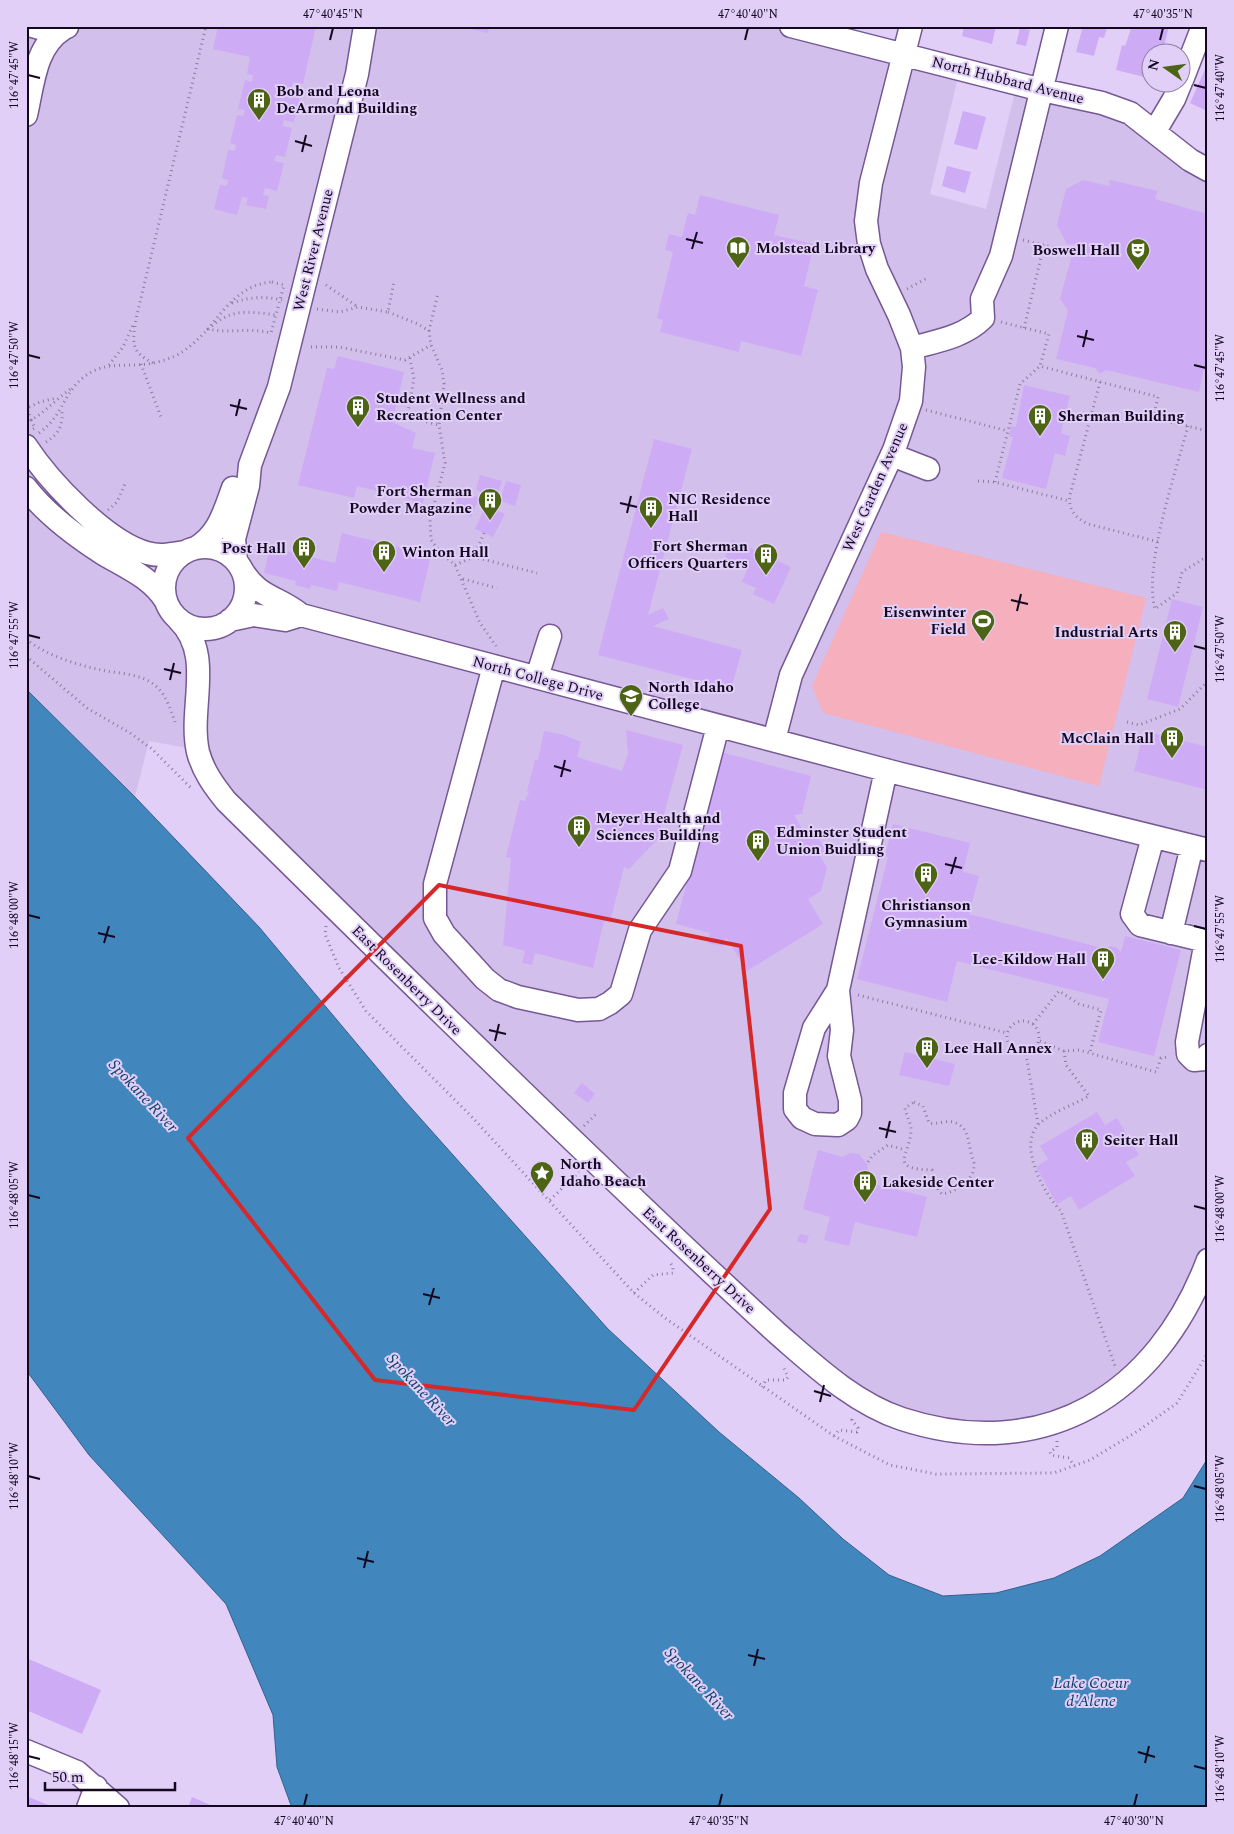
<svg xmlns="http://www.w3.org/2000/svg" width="1234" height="1834" viewBox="0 0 1234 1834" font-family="Spectral,serif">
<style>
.built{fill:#d3bfec}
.green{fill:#f5afbd}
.water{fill:#4186bd;stroke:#34608e}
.building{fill:#ceabf5}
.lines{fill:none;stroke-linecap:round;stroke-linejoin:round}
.minor-casing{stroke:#755894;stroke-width:25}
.path{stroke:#8c7d9f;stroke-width:3;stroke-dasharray:1 4;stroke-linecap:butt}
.minor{stroke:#fff;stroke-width:22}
.marked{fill:none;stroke:#d62828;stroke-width:4;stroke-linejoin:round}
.ticks{fill:none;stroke:#140820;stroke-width:2}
.labels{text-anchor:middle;stroke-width:4;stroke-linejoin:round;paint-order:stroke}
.street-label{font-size:15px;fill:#140820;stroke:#e1cff8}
.poi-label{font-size:15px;font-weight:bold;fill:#140820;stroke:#e1cff8;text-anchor:start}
.water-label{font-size:16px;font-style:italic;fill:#0c4167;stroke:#e1cff8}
.neatline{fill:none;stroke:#140820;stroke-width:2}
.ticks-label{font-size:12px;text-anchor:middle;fill:#140820}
</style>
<rect width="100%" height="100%" fill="#e1cff8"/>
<path class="built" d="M26,26H791L960,69L930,194L986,209L1017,84L1102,103L1208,170V1260L1179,1319L1074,1415L964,1431L846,1390L226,801L198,750L149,741L135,797L26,689Z"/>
<path class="green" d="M881,532L1146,598L1099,786L823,713L812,686Z"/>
<path class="water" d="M26,689L135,797L259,927L404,1100L608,1329L719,1432L799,1498L843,1539L889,1575L943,1596L996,1593L1054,1578L1100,1556L1183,1498L1208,1458V1808H292L277,1767L273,1715L226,1604L89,1455L26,1370Z"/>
<path class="building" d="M218,26H316L303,84L293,82L291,91L301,93L294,122L284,120L283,126L292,128L285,157L276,155L274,161L284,163L277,191L265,188L263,195L269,196L266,209L246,205L248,198L242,197L237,215L214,209L220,185L227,186L228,180L222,178L228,150L235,151L236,145L230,143L237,115L243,116L245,110L238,109L245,80L252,82L253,75L247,74L250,57L213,49Z
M467,26H489L488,33L467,28Z
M964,26H996L992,44L962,36Z
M1083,26L1107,28L1104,38L1099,37L1094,56L1076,52Z
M1132,26H1169L1164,46L1168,52H1152V67H1147L1144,77L1116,70L1122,45L1125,46Z
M1020,28L1030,30L1026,46L1016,44Z
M1206,67L1208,68L1207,111L1190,103Z
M963,111L986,117L977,150L954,144Z
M947,166L971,172L965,193L942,186Z
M1083,180L1109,186L1110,180L1158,191L1155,199L1208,214V366L1204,369L1199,392L1106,370L1100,374L1095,368L1056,359L1068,310L1060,299L1075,244H1067L1057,225L1066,189Z
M700,195L779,215L774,235L814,244L804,286L818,290L801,356L741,341L739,352L660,332L663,320L657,318L673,252L665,250L669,234L682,237L688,213L695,215Z
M338,356L404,372L392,422L416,433L412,448L435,453L423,503L357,486L354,498L298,485L327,368L334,369Z
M1024,385L1070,396L1061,433L1070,436L1065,456L1055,453L1046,489L1002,478L1013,437L1009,436L1011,426L1016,427Z
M654,439L692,449L648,615L663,608L669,619L653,626L742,650L731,689L598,655Z
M480,475L502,481L497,496L476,490Z
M506,481L521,485L515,506L500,501Z
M461,490L479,498L471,517L453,509Z
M486,505L505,514L493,537L475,529Z
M342,533L431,555L420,602L339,582L337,591L311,585L310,589L295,585L296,581L264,573L270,547L335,563Z
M733,540L791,567L774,604L753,594L756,588L742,582L747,570L724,559Z
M1172,599L1203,607L1178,707L1147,699Z
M626,730L683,745L657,840L629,869L624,867L610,922L604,921L593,968L535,953L532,965L522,963L525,951L503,945L511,858L506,857L520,800L525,801L529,792L527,791L535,760H538L544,731L564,735L581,742L577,757L622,771L628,753Z
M1144,731L1208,747V790L1134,771Z
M721,752L811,776L802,814L794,815L807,837L816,835L826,850L820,856L827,868L821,891L808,899L823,924L747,971L726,937L723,946L708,943L710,933L676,924Z
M893,824L970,843L963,872L979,876L969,914L1106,949L1110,946L1116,947L1121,952L1125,936L1181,950L1154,1056L1098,1042L1109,999L957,961L947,1002L857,979L888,857L885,856Z
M905,1052L955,1064L949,1086L899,1075Z
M582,1083L595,1094L588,1103L574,1093Z
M1097,1112L1105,1125L1117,1118L1139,1155L1126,1162L1135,1176L1079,1210L1071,1196L1057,1204L1036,1167L1048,1159L1040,1146Z
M818,1150L842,1157L850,1153L859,1154L867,1164L868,1170L862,1181L927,1197L917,1237L855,1222L849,1246L824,1240L830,1217L803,1209Z
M800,1234L809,1236L806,1244L797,1241Z
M26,1658L101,1690L82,1734L26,1710Z
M26,1796L51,1806L50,1808H26Z
M192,1797L217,1808H188Z"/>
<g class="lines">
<g class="minor-casing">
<path id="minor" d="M32,26L50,31L67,27
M791,26L1042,90L1102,103L1130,113L1190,160L1208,170
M1182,80L1203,26
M26,115C33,85 35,46 63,29
M1155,131L1174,99L1181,82
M912,348C937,341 964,337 983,318L982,299L1001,256L1057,26
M26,446C49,481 106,542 147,553C160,557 172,554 185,552
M892,455L928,469
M26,488C47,515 74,535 102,553C125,567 151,577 166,601
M164 588a41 41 0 1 1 82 0a41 41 0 1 1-82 0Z
M196,548C219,534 224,512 233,488
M236,561L234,539L248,486L250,465L279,387L357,74L365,26
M242,570C258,598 280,597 301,615L893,772L1208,850
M178,619C215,655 188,707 198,752C203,771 214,786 226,801C374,947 522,1093 673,1236C708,1269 743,1302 778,1334C815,1366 854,1403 902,1419C1044,1465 1157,1395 1208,1260
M230,620L254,615L285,620L301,615
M494,666L435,884V918L444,934L485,979L499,990L518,997L578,1010L599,1009L610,1003L621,994L640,930L680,871L718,726
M537,677L550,636
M774,740L791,675L894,450L911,401L914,367L912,348L899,315L877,269L869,244L866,221L871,183L911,26
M1153,837L1132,914L1140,925L1206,941L1187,1042L1188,1054L1194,1060L1205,1059L1208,1055
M1171,933L1192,846
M838,990L814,1028L795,1093V1109L802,1118L815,1124L838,1125L847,1119L850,1113V1100L839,1056L842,1030L838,990L886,770
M26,1751L77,1772L118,1808
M88,1808L96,1787"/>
</g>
<path class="path" d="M1023,240L1068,251
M272,282L284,285L271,333C248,327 229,334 208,329C225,308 242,284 272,282Z
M326,285L358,307
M907,289L929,277
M232,303C249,297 264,296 282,300
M317,309L340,312L358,307L388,312L394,282
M388,312L418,324L429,331L431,345L442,370L444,384L439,425L445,463L430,520L431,540L440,552L455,565L480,623L496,646
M1001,322L1049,334L1040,366L1158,397L1153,418L1208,431
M1024,328L1044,245
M429,331L438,293
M311,347H339L405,360L431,345
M410,358L414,379L407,417L439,425
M153,363C129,351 133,342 136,319L206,26
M141,364L161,417
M109,365L123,347L134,323
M1100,382L1070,495C1068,509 1075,518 1088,524L1159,542
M926,410L1008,431
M31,420L27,408L40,402L56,398
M1188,426C1176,472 1143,566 1155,609L1177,593L1182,572L1208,556
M33,429L35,428L31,420C47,411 57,398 72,388
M39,433C63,416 63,393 84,377C104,360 130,368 154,363C165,360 176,357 185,350C201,339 211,322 230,315C245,310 261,313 276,315
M46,442C59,434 63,425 62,410
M978,481L995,482L1069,501
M995,482L1020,384L1040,366
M108,510L117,502L125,484
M474,557L484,533
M455,565L474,557L537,573
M463,579L497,588
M26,639C47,656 75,664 101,670C120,674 143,673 158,688C167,697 171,711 175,722
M26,656L87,708L130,733L152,749L191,788
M1127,722L1139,725L1180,709L1208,681
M326,926L325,934L339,968L366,1011L471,1116L634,1293L665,1318L834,1436L890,1465L936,1474L1054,1473L1090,1460L1138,1431L1177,1403L1208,1353
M858,995L1007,1033
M1007 1037a16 16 0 1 1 32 0a16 16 0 1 1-32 0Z
M1033,1024L1059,991L1079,1004L1101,1010L1090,1052
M1040,1041L1064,1051L1079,1050L1156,1072L1161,1058L1169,1057
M1064,1051L1066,1065L1089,1096C1075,1104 1048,1114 1038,1125C1018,1146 1044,1194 1061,1211L1115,1366
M1026,1054L1038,1124
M914,1102L923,1106L929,1123C938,1125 947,1119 956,1123C969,1129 968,1141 971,1153C971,1157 974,1160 974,1164C975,1180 956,1192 942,1194L938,1190L932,1170C886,1169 911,1154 911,1130C911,1122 906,1116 905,1108Z
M584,1126L596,1114
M868,1162L873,1155L888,1145L905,1150
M550,1200L579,1172
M634,1293L653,1275L673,1273V1267L669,1261
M762,1387L766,1380H786L788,1377L783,1366
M834,1436L839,1430L857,1432L858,1428L852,1420L853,1417
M1057,1441V1447L1050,1452L1051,1455L1069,1458L1074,1466"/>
<use href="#minor" class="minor"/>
</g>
<path class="marked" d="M439,885L741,946L770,1209L634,1410L375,1380L188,1138Z"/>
<path class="ticks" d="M330,40L333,28M745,40L748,28M1160,40L1163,28M28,75L40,78M1194,85L1206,88M295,141L312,146M302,152L306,135M686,239L703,243M692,249L697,232M1077,336L1094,340M1083,347L1087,330M28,355L40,358M1194,365L1206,368M230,405L247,409M236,416L240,399M620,503L637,507M627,513L631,496M1011,600L1028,604M1017,611L1021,594M28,635L40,638M1194,646L1206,649M164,669L181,673M170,680L174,663M554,766L571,771M561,777L565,760M945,864L962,868M951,874L956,857M28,915L40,918M1194,926L1206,929M98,933L115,937M104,943L109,926M489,1030L506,1034M495,1041L499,1024M879,1128L896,1132M886,1138L890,1121M28,1195L40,1198M1194,1206L1206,1209M423,1294L440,1298M429,1305L434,1288M814,1391L831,1396M820,1402L824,1385M28,1476L40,1479M1194,1486L1206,1489M357,1558L374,1562M364,1568L368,1551M748,1655L765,1659M754,1666L758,1649M1138,1752L1155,1757M28,1756L40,1759M1145,1763L1149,1746M1194,1766L1206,1769M304,1806L307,1794M719,1806L722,1794M1134,1806L1137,1794"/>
<defs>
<g id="building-pin" transform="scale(1.25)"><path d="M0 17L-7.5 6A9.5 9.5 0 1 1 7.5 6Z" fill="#4c6413" stroke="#e1cff8"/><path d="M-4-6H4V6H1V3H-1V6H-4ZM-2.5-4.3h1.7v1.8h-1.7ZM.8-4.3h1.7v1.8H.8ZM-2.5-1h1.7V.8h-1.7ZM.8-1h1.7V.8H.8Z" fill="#fff"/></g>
<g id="library-pin" transform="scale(1.25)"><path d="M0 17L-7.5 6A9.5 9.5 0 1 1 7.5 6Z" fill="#4c6413" stroke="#e1cff8"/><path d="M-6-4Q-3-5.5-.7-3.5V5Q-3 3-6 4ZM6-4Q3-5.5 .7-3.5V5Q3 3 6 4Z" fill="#fff"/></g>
<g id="theatre-pin" transform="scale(1.25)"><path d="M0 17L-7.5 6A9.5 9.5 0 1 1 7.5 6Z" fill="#4c6413" stroke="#e1cff8"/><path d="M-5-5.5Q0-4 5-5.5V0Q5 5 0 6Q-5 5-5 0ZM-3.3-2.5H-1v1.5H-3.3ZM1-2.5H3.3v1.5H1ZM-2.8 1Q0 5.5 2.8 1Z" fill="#fff"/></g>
<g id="stadium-pin" transform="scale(1.25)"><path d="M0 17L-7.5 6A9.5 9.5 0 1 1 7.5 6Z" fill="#4c6413" stroke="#e1cff8"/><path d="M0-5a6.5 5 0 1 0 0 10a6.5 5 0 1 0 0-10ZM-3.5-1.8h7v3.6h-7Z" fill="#fff"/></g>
<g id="university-pin" transform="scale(1.25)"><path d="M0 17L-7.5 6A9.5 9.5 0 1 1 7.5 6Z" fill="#4c6413" stroke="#e1cff8"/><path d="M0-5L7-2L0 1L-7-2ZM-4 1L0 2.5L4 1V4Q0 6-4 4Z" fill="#fff"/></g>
<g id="sight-pin" transform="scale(1.25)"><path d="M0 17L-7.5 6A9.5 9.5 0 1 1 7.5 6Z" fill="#4c6413" stroke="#e1cff8"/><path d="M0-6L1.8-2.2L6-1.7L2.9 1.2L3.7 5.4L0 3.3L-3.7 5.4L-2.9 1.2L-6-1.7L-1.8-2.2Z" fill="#fff"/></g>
</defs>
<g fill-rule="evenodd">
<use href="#building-pin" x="259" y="100"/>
<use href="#library-pin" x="738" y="248"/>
<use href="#theatre-pin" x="1138" y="250"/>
<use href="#building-pin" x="358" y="407"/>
<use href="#building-pin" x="1040" y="416"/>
<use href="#building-pin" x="490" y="500"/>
<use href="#building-pin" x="651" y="508"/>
<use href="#building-pin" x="304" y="548"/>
<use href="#building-pin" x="384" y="552"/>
<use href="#building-pin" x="766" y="555"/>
<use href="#stadium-pin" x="983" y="621"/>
<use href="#building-pin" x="1175" y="632"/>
<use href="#university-pin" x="631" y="696"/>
<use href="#building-pin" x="1172" y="738"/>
<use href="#building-pin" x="579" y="827"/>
<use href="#building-pin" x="758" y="841"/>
<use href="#building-pin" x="926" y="874"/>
<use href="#building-pin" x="1103" y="959"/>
<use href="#building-pin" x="927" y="1048"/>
<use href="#building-pin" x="1087" y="1140"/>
<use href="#sight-pin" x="542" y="1173"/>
<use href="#building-pin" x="865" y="1182"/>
</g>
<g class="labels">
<g class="street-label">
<text transform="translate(1008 80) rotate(14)" y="5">North Hubbard Avenue</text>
<text transform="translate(313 250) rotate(-76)" y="5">West River Avenue</text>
<text transform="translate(875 487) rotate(-66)" y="5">West Garden Avenue</text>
<text transform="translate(538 678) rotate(15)" y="5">North College Drive</text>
<text transform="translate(407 980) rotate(45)" y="5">East Rosenberry Drive</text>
<text transform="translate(699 1260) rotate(43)" y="5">East Rosenberry Drive</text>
</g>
<g class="poi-label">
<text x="276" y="96">Bob and Leona<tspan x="276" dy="17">DeArmond Building</tspan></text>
<text x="756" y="253">Molstead Library</text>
<text x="1120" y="255" text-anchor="end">Boswell Hall</text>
<text x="376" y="403">Student Wellness and<tspan x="376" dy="17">Recreation Center</tspan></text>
<text x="1058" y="421">Sherman Building</text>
<text x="472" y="496" text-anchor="end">Fort Sherman<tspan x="472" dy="17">Powder Magazine</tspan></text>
<text x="668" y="504">NIC Residence<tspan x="668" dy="17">Hall</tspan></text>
<text x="748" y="551" text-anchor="end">Fort Sherman<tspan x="748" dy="17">Officers Quarters</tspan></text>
<text x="286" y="553" text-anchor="end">Post Hall</text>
<text x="402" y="557">Winton Hall</text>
<text x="966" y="617" text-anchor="end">Eisenwinter<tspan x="966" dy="17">Field</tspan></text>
<text x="1158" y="637" text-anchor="end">Industrial Arts</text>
<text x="648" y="692">North Idaho<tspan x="648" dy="17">College</tspan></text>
<text x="1154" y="743" text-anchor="end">McClain Hall</text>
<text x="596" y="823">Meyer Health and<tspan x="596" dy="17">Sciences Building</tspan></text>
<text x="776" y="837">Edminster Student<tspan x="776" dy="17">Union Buidling</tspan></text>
<text x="926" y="910" text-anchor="middle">Christianson<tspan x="926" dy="17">Gymnasium</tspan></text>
<text x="1086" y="964" text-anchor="end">Lee-Kildow Hall</text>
<text x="944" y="1053">Lee Hall Annex</text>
<text x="1104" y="1145">Seiter Hall</text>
<text x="560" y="1169">North<tspan x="560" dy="17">Idaho Beach</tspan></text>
<text x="882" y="1187">Lakeside Center</text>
</g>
<g class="water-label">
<text transform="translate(144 1095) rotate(47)" y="6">Spokane River</text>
<text transform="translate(422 1389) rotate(47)" y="6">Spokane River</text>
<text x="1091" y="1688">Lake Coeur<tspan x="1091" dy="18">d'Alene</tspan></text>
<text transform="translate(700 1683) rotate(47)" y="6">Spokane River</text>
</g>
</g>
<rect width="1234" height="1834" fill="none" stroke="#e1cff8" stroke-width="55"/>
<g transform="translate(1166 68) rotate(284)"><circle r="24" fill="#e1cff8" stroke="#8f7fa2"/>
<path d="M0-4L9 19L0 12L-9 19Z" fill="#4c6413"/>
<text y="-8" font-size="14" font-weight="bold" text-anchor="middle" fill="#140820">N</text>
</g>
<path d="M45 1782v8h130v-8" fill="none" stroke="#140820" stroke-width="2.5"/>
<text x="52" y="1782" font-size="15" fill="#140820" stroke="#e1cff8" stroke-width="4" paint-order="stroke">50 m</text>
<rect x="28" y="28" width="1178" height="1778" class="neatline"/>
<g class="ticks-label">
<text x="333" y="18">47°40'45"N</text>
<text x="748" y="18">47°40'40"N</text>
<text x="1163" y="18">47°40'35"N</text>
<text transform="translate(14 75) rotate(-90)" y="4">116°47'45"W</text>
<text transform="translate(1220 88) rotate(-90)" y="4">116°47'40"W</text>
<text transform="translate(14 355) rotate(-90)" y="4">116°47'50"W</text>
<text transform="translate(1220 368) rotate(-90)" y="4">116°47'45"W</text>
<text transform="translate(14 635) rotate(-90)" y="4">116°47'55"W</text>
<text transform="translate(1220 649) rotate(-90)" y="4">116°47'50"W</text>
<text transform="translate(14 915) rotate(-90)" y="4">116°48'00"W</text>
<text transform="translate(1220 929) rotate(-90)" y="4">116°47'55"W</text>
<text transform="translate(14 1195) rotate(-90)" y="4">116°48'05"W</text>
<text transform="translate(1220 1209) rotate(-90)" y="4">116°48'00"W</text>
<text transform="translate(14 1476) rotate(-90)" y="4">116°48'10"W</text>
<text transform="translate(1220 1489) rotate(-90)" y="4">116°48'05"W</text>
<text transform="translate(14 1756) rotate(-90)" y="4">116°48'15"W</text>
<text transform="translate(1220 1769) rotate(-90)" y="4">116°48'10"W</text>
<text x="304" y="1825">47°40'40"N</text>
<text x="719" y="1825">47°40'35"N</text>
<text x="1134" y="1825">47°40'30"N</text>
</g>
</svg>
